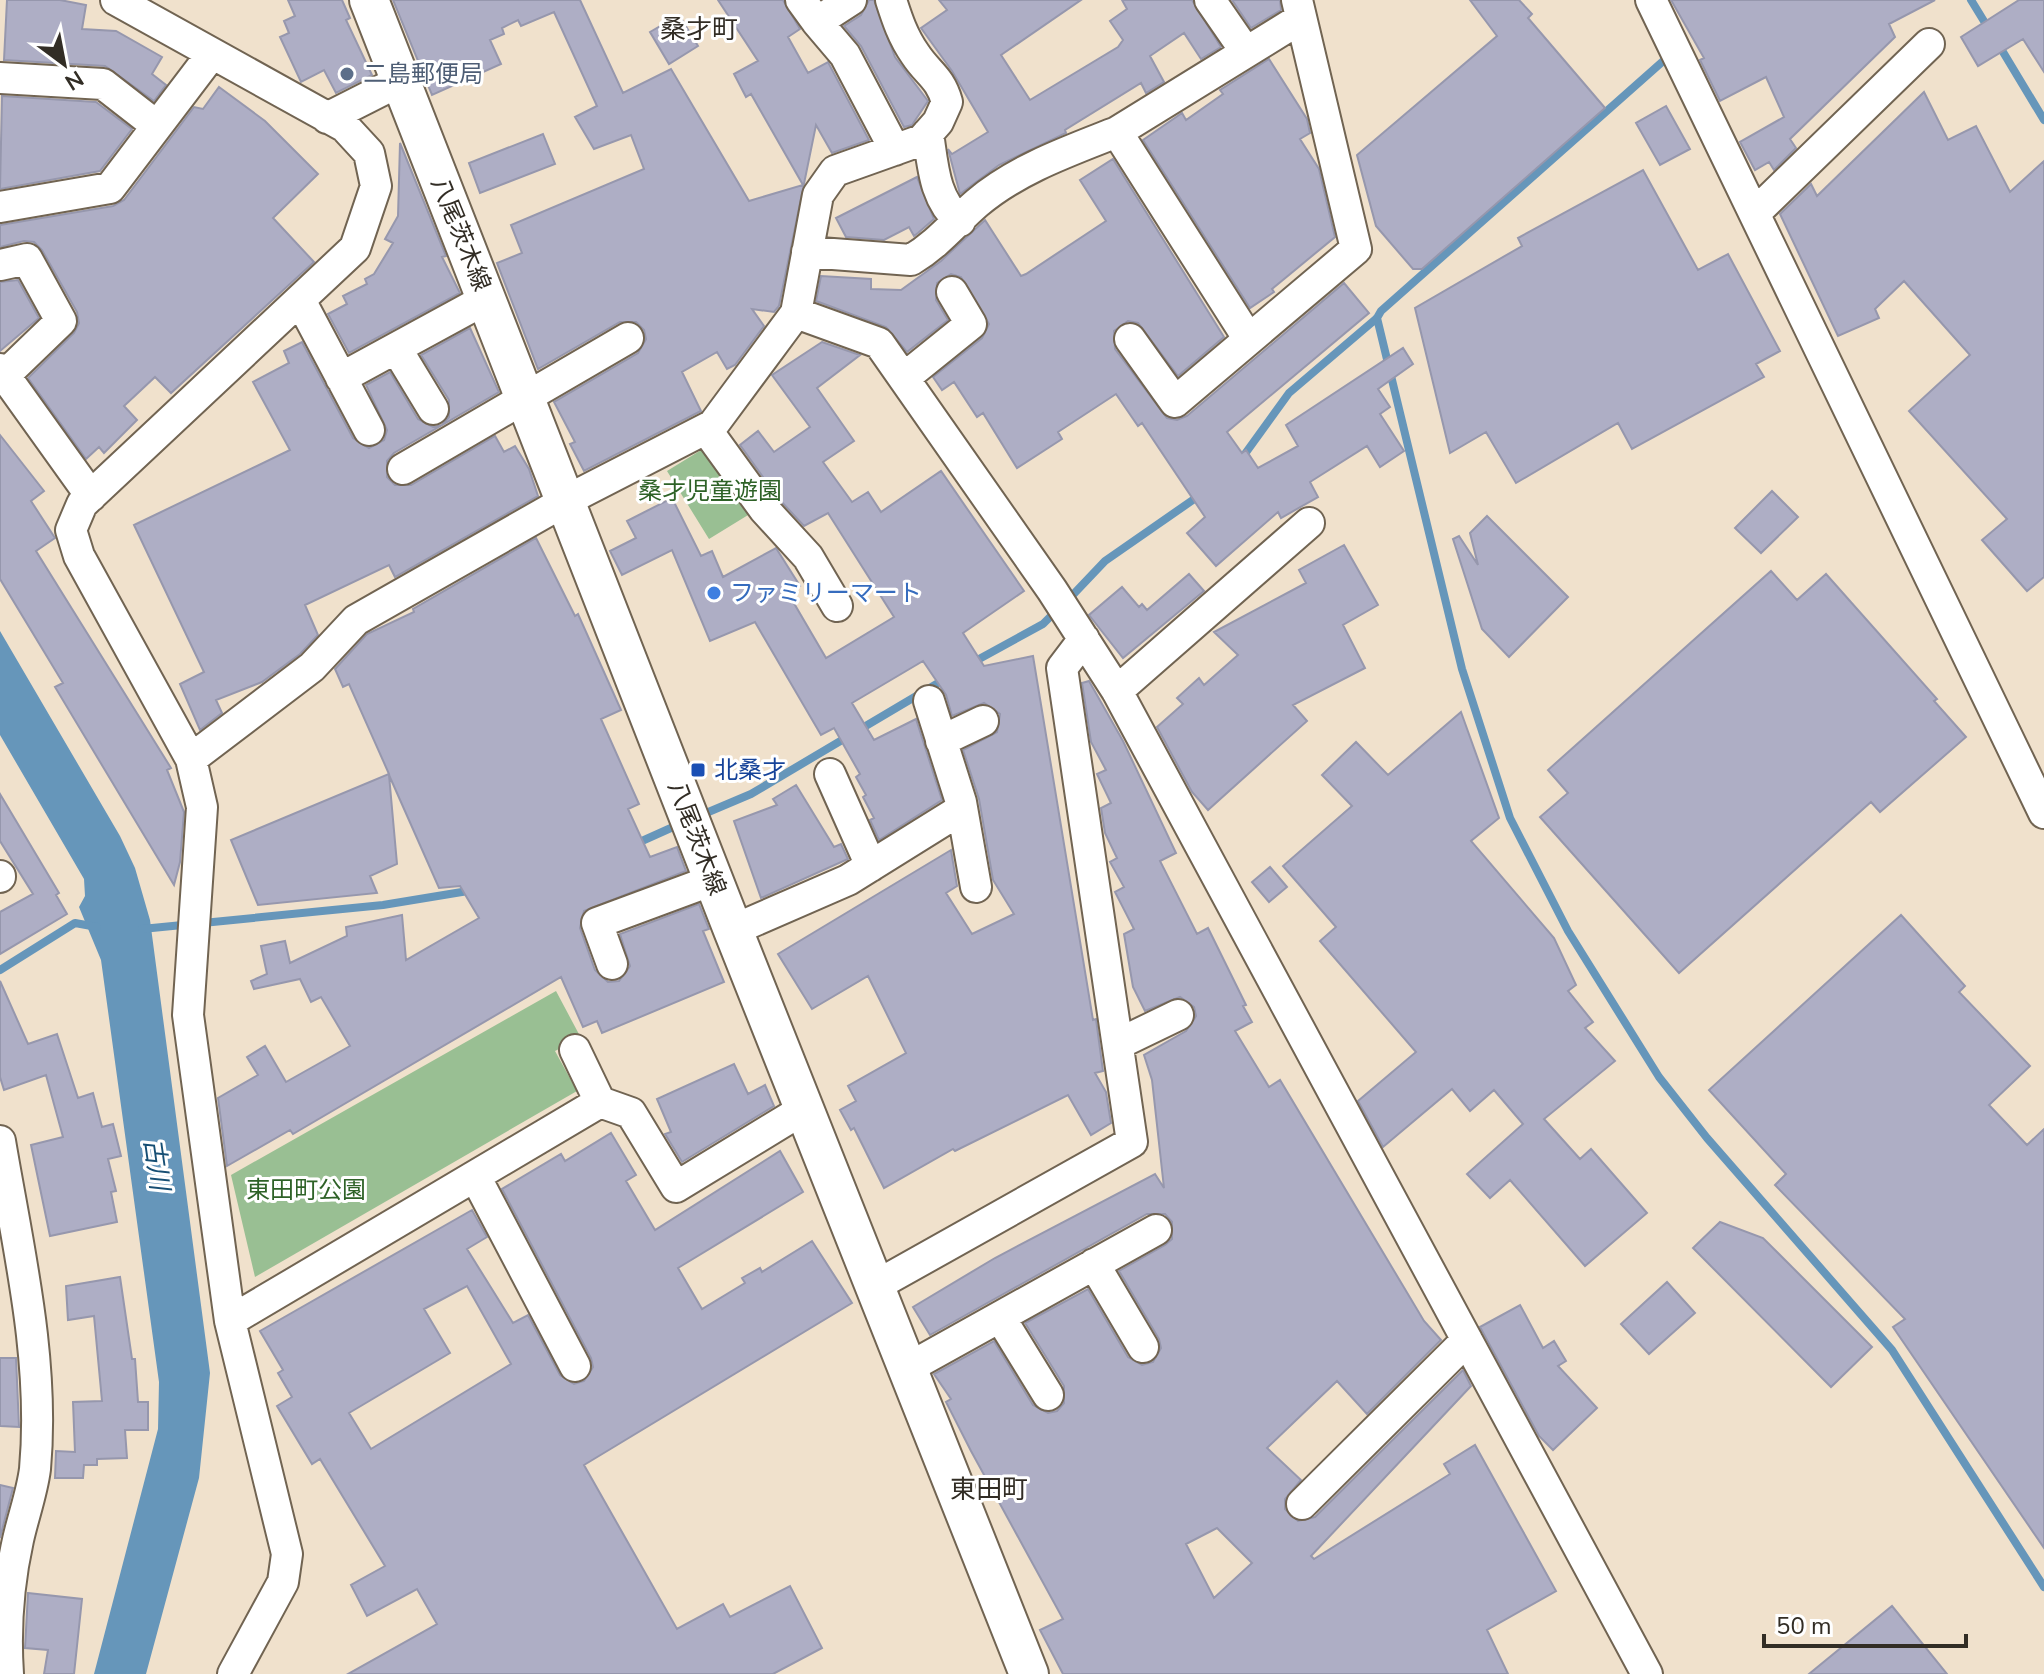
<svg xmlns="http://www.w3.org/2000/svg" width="2044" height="1674" viewBox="0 0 2044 1674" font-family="'Nunito Sans','Noto Sans JP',sans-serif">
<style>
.green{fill:#99bf93}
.water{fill:#6696ba}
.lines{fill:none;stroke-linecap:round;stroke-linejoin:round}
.stream{stroke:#6696ba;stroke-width:8}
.building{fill:#aeaec5;stroke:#9697ad;stroke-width:2;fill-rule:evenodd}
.minor-casing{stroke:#716452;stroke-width:34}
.major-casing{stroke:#716452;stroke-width:42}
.minor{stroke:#fff;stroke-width:30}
.major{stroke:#fff;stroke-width:38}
.service-dot{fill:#5c6f8a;stroke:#fff;stroke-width:3}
.shop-dot{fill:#3f7fe0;stroke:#fff;stroke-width:3}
.transit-dot{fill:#1a4fb4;stroke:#fff;stroke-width:3}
.labels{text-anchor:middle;stroke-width:6;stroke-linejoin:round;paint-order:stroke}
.service-label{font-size:24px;fill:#4e5e75;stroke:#fff;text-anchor:start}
.street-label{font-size:24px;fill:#322d25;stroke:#fff}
.park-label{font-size:24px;fill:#2e6227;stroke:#fff}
.shop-label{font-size:24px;fill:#366cbe;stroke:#fff;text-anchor:start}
.transit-label{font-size:24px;fill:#164399;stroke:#fff;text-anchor:start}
.neighbourhood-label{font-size:26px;fill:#322d25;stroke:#fff}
.water-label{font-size:26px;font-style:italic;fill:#164e73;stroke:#fff}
</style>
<rect width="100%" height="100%" fill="#f0e1cc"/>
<path class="green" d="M711,444L753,512L709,539L667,471Z
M556,991L581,1038L555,1051L577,1091L255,1277L231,1175Z"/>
<path class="water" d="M0,631L120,836L135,868L150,920L210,1373L199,1478L146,1674H94L158,1429L159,1382L101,960L79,907L85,896L84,879L0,735Z"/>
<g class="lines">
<path class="stream" d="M1971,0L1990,31
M1997,42L2044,120
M1377,318L1462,669L1510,818L1568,931L1659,1077L1707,1138L1892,1350L2044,1587
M1242,458L1289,393L1377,318L1381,311L1670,55
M1067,601L1105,561L1200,495
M970,664L1043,624L1057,610
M699,816L751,794L945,679
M633,845L682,823
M142,929L383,905L474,890
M0,970L75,923L97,927"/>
</g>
<path class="building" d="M7,0H60L86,5L82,29L116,31L162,57L152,74L166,85L154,101L105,66L4,60Z
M288,0H342L350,18L346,20L372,75L336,93L324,70L301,82L280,37L289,33L284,21L295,16Z
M393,0H580L623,93L671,69L749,201L803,185L751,94L746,97L734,74L758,61L718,0H783L800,29L788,37L808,73L828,62L869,140L832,153L816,125L779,306L774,312L752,309L764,326L735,365L727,369L717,352L682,372L701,411L584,471L570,444L575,442L554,402L638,353L646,339L644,330L636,322H620L538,369L497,263L522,253L511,225L644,169L631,135L594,149L575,117L597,106L554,12L521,26L518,20L502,28L504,34L490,40L501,64L432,95Z
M869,0H874L895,57L928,101L912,125L904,127L861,46L844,26L861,15Z
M939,0H1081L1001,55L1030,100L1118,47L1123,40L1110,21L1127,9L1122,0H1192L1221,47L1201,59L1184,33L1150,56L1164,82L1146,93L1141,83L1065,130L1066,133L999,165L960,194L948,149L952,154L988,132L952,71L921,28L947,10Z
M1232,0H1280L1281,10L1251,28Z
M1470,0H1519L1532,14L1528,18L1605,108L1422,269H1413L1376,226L1357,155L1497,36Z
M1671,0H1935L1889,24L1895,37L1790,139L1796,148L1774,170L1769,162L1755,170L1740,142L1784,117L1766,77L1720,101L1700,60L1704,58Z
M2019,0H2044V72L2023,39L1978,66L1961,37Z
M679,15L698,46L669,64L650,32Z
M1269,59L1307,119L1310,133L1300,139L1319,169L1335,237L1272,289L1274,292L1250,308L1143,140L1182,113L1186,120L1223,94L1220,90Z
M219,87L265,121L318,174L273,218L314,262L171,393L155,377L124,406L137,420L104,453L99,447L86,459L28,378L74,333L79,323L77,312L42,250L34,242L24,241L0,247V225L113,206L124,200L194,107L203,109Z
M1924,92L1948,140L1976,126L2010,192L2044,161V577L2027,591L1982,540L2007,519L1909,411L1970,355L1904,281L1875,309L1879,318L1838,336L1780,214L1811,184L1817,196Z
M2,96L96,102L132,129L100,171L0,189Z
M1666,106L1690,149L1660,165L1636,123Z
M543,134L555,164L480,193L469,163Z
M400,143L446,256L442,257L460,293L349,353L328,314L347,304L343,296L367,284L365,279L374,274L393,243L385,239L398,216Z
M1113,159L1224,337L1178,376L1138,323L1128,321L1114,331L1115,349L1167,418L1177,420L1187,416L1344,283L1369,313L1227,432L1242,453L1246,450L1258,468L1298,446L1286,425L1403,348L1413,364L1378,389L1390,407L1380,414L1404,451L1380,467L1367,446L1310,482L1318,497L1281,518L1278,512L1216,566L1187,533L1205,517L1142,423L1138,426L1116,394L1058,432L1062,439L1017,468L983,413L977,417L954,382L942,390L933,377L982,338L989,324L961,277L951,274L937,283L936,300L948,320L907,352L886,327L816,301L821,276L871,279V289L901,290L941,261L985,220L1021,276L1026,274L1106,221L1080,180Z
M1643,170L1698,270L1728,254L1780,351L1756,364L1764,377L1632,449L1618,423L1516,483L1486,432L1450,453L1415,308L1522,246L1518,238Z
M917,177L934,219L918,233L914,236L909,227L884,240L846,237L836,218Z
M18,280L39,318L0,351V282Z
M470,328L499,392L394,453L387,461V477L395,485H411L495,436L504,452L515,446L529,469L538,496L395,577L389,565L305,605L318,635L300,654L262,682L216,700L222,713L200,730L180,684L204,672L134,525L290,450L253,382L289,363L284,351L302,342L353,438L369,448L384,440L387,430L366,385L390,372L418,419L433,427L442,425L449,417V400L421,355Z
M822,342L860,355L817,388L854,441L823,462L852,502L868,492L881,512L941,471L1024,591L963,633L984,666L1033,656L1093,1020L1096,1019L1103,1071L1095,1073L1106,1092L1111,1123L1091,1135L1068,1095L955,1151L953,1149L884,1188L854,1128L851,1130L840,1110L856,1101L848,1086L906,1053L868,976L812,1009L778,954L951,850L957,886L946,893L972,934L1014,914L993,880L979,799L963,750L997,732L1000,714L984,703L952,716L946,695L923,661L852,703L874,740L916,719L942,800L879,840L870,820L874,818L863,797L866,795L856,777L860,774L834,728L821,735L755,622L710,641L672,550L622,575L610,551L636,538L627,521L672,498L701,556L712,551L723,577L776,548L800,586L788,593L826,658L894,617L828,513L804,526L778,498L740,445L758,431L774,452L810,427L772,375Z
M0,435L44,491L31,501L55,538L36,551L171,768L167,770L184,812L180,862L174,885L55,687L63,683L0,579Z
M1772,491L1798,517L1761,553L1735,528Z
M1487,516L1568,597L1509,657L1482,629L1453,539L1459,536L1478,565L1470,533Z
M536,538L575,616L578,614L621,710L601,719L639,804L628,809L650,857L677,847L686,871L584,911L580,928L595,970L608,982L619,981L630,966L620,934L699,904L709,929L703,931L724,982L602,1033L597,1021L583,1027L561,977L293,1134L290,1130L227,1166L218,1098L258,1075L247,1057L265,1046L286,1082L350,1046L321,997L311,1002L300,979L254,989L251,981L267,974L261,946L285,941L290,963L347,936L346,927L402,915L406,960L479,918L460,886L439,888L389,775L397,864L370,876L377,893L258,905L231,840L389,774L349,684L343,687L335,669L367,634L414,612L413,609Z
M1344,545L1378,605L1343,625L1365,668L1293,705L1307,721L1208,810L1192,792L1157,727L1183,704L1177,698L1199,678L1204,685L1238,655L1214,632L1306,583L1299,570Z
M1771,571L1797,600L1826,574L1937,699L1934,701L1966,737L1880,812L1871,802L1679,973L1540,817L1568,793L1548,770Z
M1189,574L1204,591L1123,658L1089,615L1122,587L1139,607L1142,604L1147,610Z
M1089,681L1123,741L1176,853L1160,861L1197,934L1208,928L1246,1005L1243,1006L1252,1022L1235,1031L1269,1087L1280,1080L1424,1321L1441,1340L1367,1414L1337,1381L1267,1448L1301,1480L1285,1499V1509L1298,1521L1315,1517L1463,1370L1471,1386L1311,1556L1314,1559L1450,1474L1444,1464L1475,1445L1556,1591L1487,1630L1508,1674H1063L1040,1630L1063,1619L971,1451L946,1402L951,1399L934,1374L994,1341L1033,1405L1048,1413L1057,1411L1064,1403V1386L1025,1323L1088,1289L1128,1357L1142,1365L1153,1362L1161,1348L1159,1339L1119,1271L1165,1245L1172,1239V1222L1165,1214H1147L930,1335L913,1307L995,1258L1155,1174L1164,1188L1152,1080L1144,1055L1186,1031L1196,1016L1194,1007L1180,997L1145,1011L1133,987L1124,934L1134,929L1115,892L1124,887L1110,862L1117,858L1105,833L1101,808L1111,803L1097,774L1106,770L1091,742L1082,683ZM1217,1528L1252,1563L1214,1598L1186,1544Z
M1461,712L1499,818L1471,841L1554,938L1576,985L1568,991L1593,1022L1585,1028L1615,1061L1544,1119L1580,1159L1591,1149L1647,1213L1585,1266L1510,1180L1490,1198L1467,1174L1523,1124L1494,1090L1470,1111L1452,1089L1383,1147L1358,1101L1416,1052L1320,941L1336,927L1283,866L1352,806L1322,775L1356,742L1388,775Z
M796,785L834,847L841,844L848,859L761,898L734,821L777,805L773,799Z
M0,794L59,893L56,895L67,914L0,954V912L33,894L0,841Z
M1270,867L1287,887L1269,902L1252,882Z
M1901,915L1965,986L1959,992L2030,1066L1989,1105L2027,1145L2044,1129V1548L1893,1327L1905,1319L1775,1185L1786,1174L1709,1090Z
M0,981L28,1044L57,1034L78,1098L93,1093L102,1127L113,1124L121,1156L108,1159L116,1191L111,1192L117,1222L50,1236L31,1145L63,1137L46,1075L4,1090L0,1077Z
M734,1064L748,1094L765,1085L774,1106L682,1162L665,1134L671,1132L657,1099Z
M611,1133L636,1175L626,1181L655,1230L780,1151L803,1192L678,1268L702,1309L745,1283L742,1278L760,1268L762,1272L812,1241L852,1303L584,1465L677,1629L723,1604L730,1617L790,1586L822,1648L773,1674H348L437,1624L417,1589L367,1616L351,1585L385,1566L320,1459L312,1464L277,1406L292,1397L278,1373L283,1370L260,1331L472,1210L487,1237L467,1249L513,1323L528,1315L560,1375L574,1384L584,1381L593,1367L591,1358L502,1189L561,1154L565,1161ZM467,1286L511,1364L371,1449L349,1413L450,1353L424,1309Z
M1720,1222L1763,1238L1872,1347L1831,1387L1693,1248Z
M120,1277L132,1359H135L138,1402H148V1430H125L127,1458L97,1459V1465H84L83,1478H55L56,1451L75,1452L73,1402L102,1401L94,1316L68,1320L66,1286Z
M1667,1282L1695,1313L1649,1354L1621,1324Z
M1520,1305L1543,1348L1554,1341L1566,1361L1558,1366L1597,1408L1553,1450L1539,1436L1480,1327Z
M0,1358H16L19,1427L0,1426Z
M0,1485L13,1488L0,1538Z
M28,1593L82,1599L74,1674H44L48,1650L25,1648Z
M1892,1606L1947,1674H1809Z"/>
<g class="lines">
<g class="minor-casing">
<path id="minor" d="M116,0L345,127L369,153L376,186L355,248L82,504L71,530L79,556L191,759L202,807L188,1015L230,1321L287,1554L283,1582L233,1674
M801,0L817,22L851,0
M1210,0L1246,52
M1651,0L2044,813
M817,22L845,55L895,150
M0,78L103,84L157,126
M327,118L400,81
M928,133C933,166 934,199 960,221
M0,207L110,188L211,55
M1756,212L1929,44
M807,252L911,260C938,244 955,222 977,203C1017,169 1069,151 1117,132
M0,265L27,259L61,321L4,376
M300,300L369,430
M796,313L879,343L1052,590L1117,691L1647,1674
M1248,338L1117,132L1300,19
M1130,339L1175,402L1356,249L1297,0
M396,348L433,409
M0,369L91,496
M341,378L486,299
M904,378L971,324L952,292
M706,429L764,509L808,557L837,606
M403,469L628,338
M1117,691L1309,523
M929,701L961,802L976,887
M941,741L983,721
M191,759L312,667L356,620L567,500L713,425L796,313L818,195L835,171L922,140L938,122L947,102C940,77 928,74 915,54C903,37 897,19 891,0
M830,774L871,866
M0,876V877
M733,930L848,880L962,809
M612,964L597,923L713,880
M1118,1044L1178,1015
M600,1102L631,1113L676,1187L804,1109
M0,1141C18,1248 45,1359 35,1469C32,1493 23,1517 18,1540C8,1585 5,1629 8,1674
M475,1176L575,1366
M1094,1264L1143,1347
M877,1285L1132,1142L1062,668L1084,639
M1000,1317L1048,1395
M230,1321L600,1102L575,1050
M908,1368L1156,1230
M1302,1504L1467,1340"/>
</g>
<g class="major-casing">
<path id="major" d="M369,0L733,930L1029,1674"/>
</g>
<use href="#minor" class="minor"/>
<use href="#major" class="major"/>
</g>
<circle class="service-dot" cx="347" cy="74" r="8"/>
<circle class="shop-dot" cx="714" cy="593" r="8"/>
<rect class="transit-dot" x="690" y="762" width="16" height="16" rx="4"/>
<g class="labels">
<g class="service-label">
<text x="363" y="82">二島郵便局</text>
</g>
<g class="street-label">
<text transform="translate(461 234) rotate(68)" y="8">八尾茨木線</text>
<text transform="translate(697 838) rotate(69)" y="8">八尾茨木線</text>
</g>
<g class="park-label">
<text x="710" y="499">桑才児童遊園</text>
<text x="306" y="1198">東田町公園</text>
</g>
<g class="shop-label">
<text x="730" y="601">ファミリーマート</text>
</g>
<g class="transit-label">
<text x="714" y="778">北桑才</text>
</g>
<g class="neighbourhood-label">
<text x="699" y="38">桑才町</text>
<text x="989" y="1498">東田町</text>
</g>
<g class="water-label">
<text transform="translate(157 1164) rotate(82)" y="9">古川</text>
</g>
</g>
<g transform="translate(64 64) rotate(148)" stroke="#ffffff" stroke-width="6" paint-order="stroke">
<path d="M0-6L14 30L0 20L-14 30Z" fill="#322d25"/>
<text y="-12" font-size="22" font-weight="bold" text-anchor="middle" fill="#322d25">N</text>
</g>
<path d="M1764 1634v12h202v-12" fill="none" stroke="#322d25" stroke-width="4"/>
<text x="1776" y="1634" font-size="24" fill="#322d25" stroke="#ffffff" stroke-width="6" paint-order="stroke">50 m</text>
</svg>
